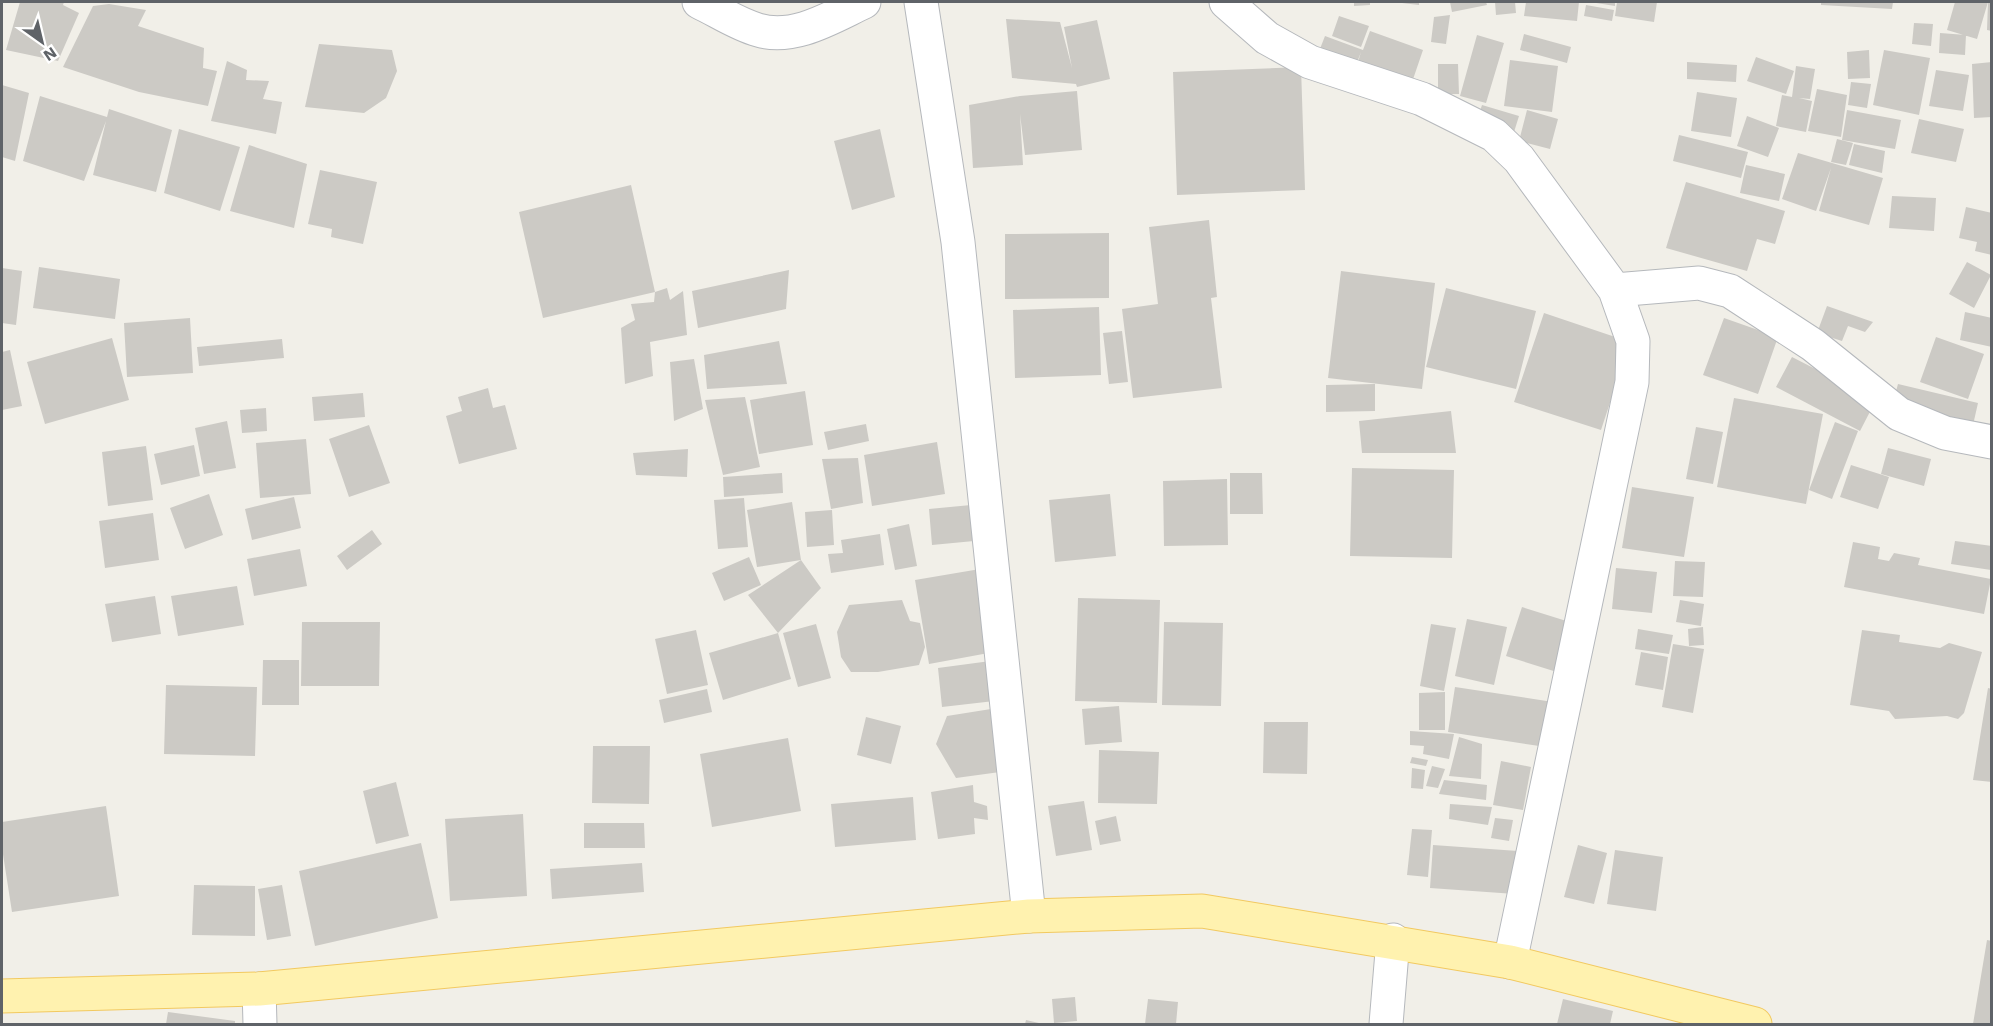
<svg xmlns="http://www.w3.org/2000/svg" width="1993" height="1026" viewBox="0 0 1993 1026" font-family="'Work Sans',sans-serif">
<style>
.building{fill:#cccac5}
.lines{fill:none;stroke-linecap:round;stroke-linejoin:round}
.minor-casing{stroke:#b5b8bc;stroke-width:35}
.major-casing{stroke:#f2c960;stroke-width:35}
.minor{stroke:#fff;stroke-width:33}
.major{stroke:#fff2af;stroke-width:33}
</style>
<rect width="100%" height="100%" fill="#f1efe8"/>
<path class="building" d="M20,2H64L63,5L79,13L58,61L6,50Z
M1354,2H1370V5L1354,6Z
M1402,2H1419V5L1402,3Z
M1450,2H1486L1487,5L1452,12Z
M1495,2H1515L1516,13L1496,15Z
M1526,2H1579L1577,21L1524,16Z
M1590,2H1615V6Z
M1617,2H1657L1654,22L1615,16Z
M1821,2H1893L1892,9L1821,5Z
M1955,2H1988L1977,39L1947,30Z
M1988,2H1992V31L1987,30Z
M109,4L146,10L138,26L204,48L203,68L217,71L208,106L139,92L63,67L93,6Z
M1586,5L1614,10L1612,21L1584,16Z
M1450,15L1446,44L1431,42L1434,17Z
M1339,16L1369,26L1361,47L1332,36Z
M1006,19L1060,22L1072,68L1064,27L1097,20L1110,79L1077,87L1076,84L1012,78Z
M1914,23L1933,24L1931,46L1912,44Z
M1370,31L1423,50L1409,91L1355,72L1361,52L1353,73L1316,59L1325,36L1363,50Z
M1940,33L1966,35L1965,55L1939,53Z
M1524,34L1571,47L1567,63L1520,50Z
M1477,35L1504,43L1486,103L1460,96Z
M319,44L392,50L397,71L386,98L364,113L305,107Z
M1869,50L1870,78L1848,79L1847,52Z
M1884,50L1930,58L1919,115L1873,105Z
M1756,57L1794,71L1786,94L1747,81Z
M1510,60L1558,66L1552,112L1504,106Z
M227,61L247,70L246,80L269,81L263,99L282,102L276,134L211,121Z
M1687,62L1737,65L1736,82L1687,79Z
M1992,62V117L1974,118L1972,64Z
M1438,64H1458L1459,94H1438Z
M1796,66L1815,69L1810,99L1799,98L1812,101L1806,132L1776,126L1782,95L1792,97Z
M1301,67L1305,190L1177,195L1173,72Z
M1936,70L1969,75L1963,111L1929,106Z
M1851,82L1871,84L1867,108L1848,105Z
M2,85L29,93L15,161L2,157Z
M1817,89L1847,95L1841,137L1808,131Z
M1077,91L1082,150L1025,155L1020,114L1023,165L973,168L969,105L1020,96Z
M1697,92L1737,98L1731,137L1691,131Z
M40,96L107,117L109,109L172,130L156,192L93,175L106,121L84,181L23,161Z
M1482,105L1519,116L1514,132L1477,120Z
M1527,110L1558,119L1550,149L1519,141Z
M1847,110L1901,120L1895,149L1842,140Z
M1747,116L1779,128L1768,157L1737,146Z
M1919,119L1964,129L1956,162L1911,153Z
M179,129L240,147L220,211L164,193Z
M880,129L895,197L852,210L834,141Z
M1679,135L1748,152L1741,178L1673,161Z
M1837,139L1853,143L1846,165L1831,162Z
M1854,144L1885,151L1882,173L1849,165Z
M249,145L307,164L294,228L230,211Z
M1798,153L1883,178L1869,225L1819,211L1831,168L1816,211L1782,199Z
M1746,165L1785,174L1779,201L1740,193Z
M320,170L377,182L363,244L331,237L332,229L308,224Z
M1686,182L1785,211L1775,244L1757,239L1747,271L1666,248Z
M631,185L655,292L543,318L519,212Z
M1892,196L1936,198L1934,231L1889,228Z
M1966,207L1992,213V255L1975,251L1977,242L1959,238Z
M1209,220L1217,297L1211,298L1222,388L1133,398L1122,309L1158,304L1149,227Z
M1109,233V298L1005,299V234Z
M1967,262L1991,275L1974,308L1949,294Z
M39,267L120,279L115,319L33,308Z
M2,268L22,271L16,325L2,323Z
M789,270L786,309L698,328L692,291Z
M1341,271L1435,283L1422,389L1328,378Z
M667,288L670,300L683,291L687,335L650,342L653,376L625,384L621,328L635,320L631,304L654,302L655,292Z
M1446,288L1536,311L1516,389L1426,367Z
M1827,306L1873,322L1865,332L1848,326L1842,341L1817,333Z
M1099,307L1101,375L1015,378L1013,310Z
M1965,312L1992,318V347L1960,340Z
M1544,313L1630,342L1601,430L1514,402Z
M190,318L193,373L127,377L124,323Z
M1724,318L1778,337L1758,394L1703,375Z
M1122,331L1128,382L1109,384L1103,333Z
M1936,337L1984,354L1968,399L1920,382Z
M112,338L129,400L45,424L27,362Z
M282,339L284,358L199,366L197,347Z
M779,341L787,384L707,389L704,355Z
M10,350L22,406L2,410V352Z
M1792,357L1876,400L1860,431L1776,387Z
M694,359L703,409L674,421L670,362Z
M1375,384V411L1326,412V385Z
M1898,384L1978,403L1973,425L1892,406Z
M488,388L493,408L505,405L517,449L459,464L446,416L462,411L458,397Z
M805,391L813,445L759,454L750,400Z
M363,393L365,417L314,421L312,397Z
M745,397L760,467L723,475L705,400Z
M1734,398L1823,414L1806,504L1717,487Z
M266,408L267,431L242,433L240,410Z
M1451,411L1456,453H1362L1359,421Z
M227,421L236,468L204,474L195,428Z
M1835,422L1858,431L1832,499L1809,490Z
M866,424L869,441L828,450L824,432Z
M369,425L390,483L349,497L329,439Z
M1696,427L1723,432L1713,484L1686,479Z
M306,439L311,494L260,498L256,443Z
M937,442L945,494L872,506L864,455Z
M194,445L200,476L161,485L154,454Z
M146,446L153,500L108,506L102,452Z
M1888,448L1931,459L1924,486L1881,474Z
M688,449L687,477L636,475L633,453Z
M858,458L863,503L831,509L822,459Z
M1851,465L1889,477L1878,509L1840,497Z
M1352,468L1454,470L1452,558L1350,556Z
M782,473L783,493L724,497L723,477Z
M1230,473H1262L1263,514H1230Z
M1227,479L1228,545L1164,546L1163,481Z
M1632,487L1694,497L1684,557L1622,548Z
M209,494L223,535L185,549L170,508Z
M1110,494L1116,556L1055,562L1049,500Z
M294,497L301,528L252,540L245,509Z
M744,498L748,547L718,549L714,500Z
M792,502L801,560L757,567L747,510Z
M971,505L974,541L932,545L929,509Z
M832,510L834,545L807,547L805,512Z
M153,513L159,560L105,568L99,521Z
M909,524L917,566L895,570L887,529Z
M372,530L382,544L347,570L337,556Z
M880,534L884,565L831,573L828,554L843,553L841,540Z
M1955,541L1992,546L1991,570L1951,564Z
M1853,542L1880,547L1878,559L1889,561L1894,553L1920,558L1918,565L1991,579L1984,614L1844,587Z
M300,549L307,586L254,596L247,559Z
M749,557L761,585L724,601L712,573Z
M801,560L821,588L778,633L748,595Z
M1675,561L1705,562L1703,597L1673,596Z
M1616,568L1657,572L1652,613L1612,609Z
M980,569L994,652L929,664L915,580Z
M237,586L244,625L178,636L171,596Z
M155,596L161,634L112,642L105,604Z
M1078,598L1160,600L1157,703L1075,701Z
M902,600L910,621L920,623L925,647L919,665L878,672H851L841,657L837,632L849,605Z
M1680,600L1704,604L1701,626L1676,622Z
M1522,607L1576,624L1560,673L1506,656Z
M1467,619L1507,627L1494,685L1455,676Z
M302,622H380L379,686H301Z
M1164,622L1223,623L1221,706L1162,705Z
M816,624L831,678L798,687L783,633Z
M1431,624L1456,628L1444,691L1420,686Z
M1703,627L1704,645L1689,646L1688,629Z
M1638,629L1673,635L1669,654L1635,649Z
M696,630L708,685L667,694L655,639Z
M1862,630L1900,635L1899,642L1940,648L1949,643L1982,652L1964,713L1958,719L1947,716L1895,719L1889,711L1850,705Z
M778,633L791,679L723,700L709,653Z
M1673,644L1704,649L1693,713L1662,707Z
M1641,652L1668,657L1663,690L1635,685Z
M263,660H299V705H262Z
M998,660L1003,700L942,707L938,668Z
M166,685L257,687L255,756L164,754Z
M1455,687L1553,702L1546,747L1448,732Z
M1988,688L1992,689V782L1973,780Z
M707,689L712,712L664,723L659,700Z
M1445,692V730H1419V693Z
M1119,706L1122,742L1085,745L1082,709Z
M991,709L1000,772L956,778L936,744L947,716Z
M866,717L901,726L891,764L857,755Z
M1264,722H1308L1307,774L1263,773Z
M1410,731L1454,734L1449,759L1423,754L1424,746L1410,745Z
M1459,737L1482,744L1481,779L1449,776Z
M788,738L801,811L712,827L700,754Z
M593,746H650L649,804L592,803Z
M1099,750L1159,752L1157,804L1098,803Z
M1412,757L1428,760L1426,766L1410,763Z
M1501,761L1531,767L1523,810L1493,805Z
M1432,766L1445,769L1438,788L1426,786Z
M1412,768L1425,770L1423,789L1411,788Z
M1444,780L1487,785L1486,800L1439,794Z
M396,782L409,836L376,844L363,791Z
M973,785L974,802L987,806L988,820L974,818L975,834L938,839L931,792Z
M913,797L916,840L835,847L831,804Z
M1084,801L1092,850L1056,856L1048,806Z
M1450,804L1492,807L1488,825L1449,819Z
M106,806L119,896L12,912L2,848V822Z
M523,814L527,896L450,901L445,819Z
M1116,816L1121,841L1100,845L1095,821Z
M1495,818L1513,820L1509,841L1491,838Z
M584,823H644L645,848H584Z
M1412,829L1432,830L1428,877L1407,875Z
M421,843L438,918L315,946L299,871Z
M1433,845L1518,851L1515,894L1430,888Z
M1578,845L1607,853L1594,904L1564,897Z
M1615,850L1663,857L1656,911L1607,904Z
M642,863L644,892L552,899L550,869Z
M194,885L255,886V936L192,935Z
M282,885L291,936L267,940L258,889Z
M1987,940L1992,941V1024H1973Z
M1075,997L1077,1021L1054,1023L1052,999Z
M1148,999L1178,1002L1176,1024H1145Z
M1563,999L1613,1011L1610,1024H1557Z
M168,1012L235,1021V1024H166Z
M1026,1020L1043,1024H1025Z"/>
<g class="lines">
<g class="minor-casing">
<path id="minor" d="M699,2C718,11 737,24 758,30C794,41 832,17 864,2
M921,2L958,242L1029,916
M1226,2L1267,38L1310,62L1422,99L1494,135L1519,159L1615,290L1633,341L1632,382L1510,962
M1615,290L1699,283L1730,291L1813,345L1899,414L1945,433L1992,442
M259,989L260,1024
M1386,1024L1393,940"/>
</g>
<g class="major-casing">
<path id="major" d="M2,996L259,989L1029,916L1202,911L1510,962L1755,1024"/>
</g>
<use href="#minor" class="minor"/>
<use href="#major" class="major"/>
</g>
<rect width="1993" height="1026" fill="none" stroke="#5f6368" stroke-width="6"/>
<g transform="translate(42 42) rotate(146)" stroke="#ffffff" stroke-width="4.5" paint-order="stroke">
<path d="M0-4.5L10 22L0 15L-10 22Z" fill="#5f6368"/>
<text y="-9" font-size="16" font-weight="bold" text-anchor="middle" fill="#5f6368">N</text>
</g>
</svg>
